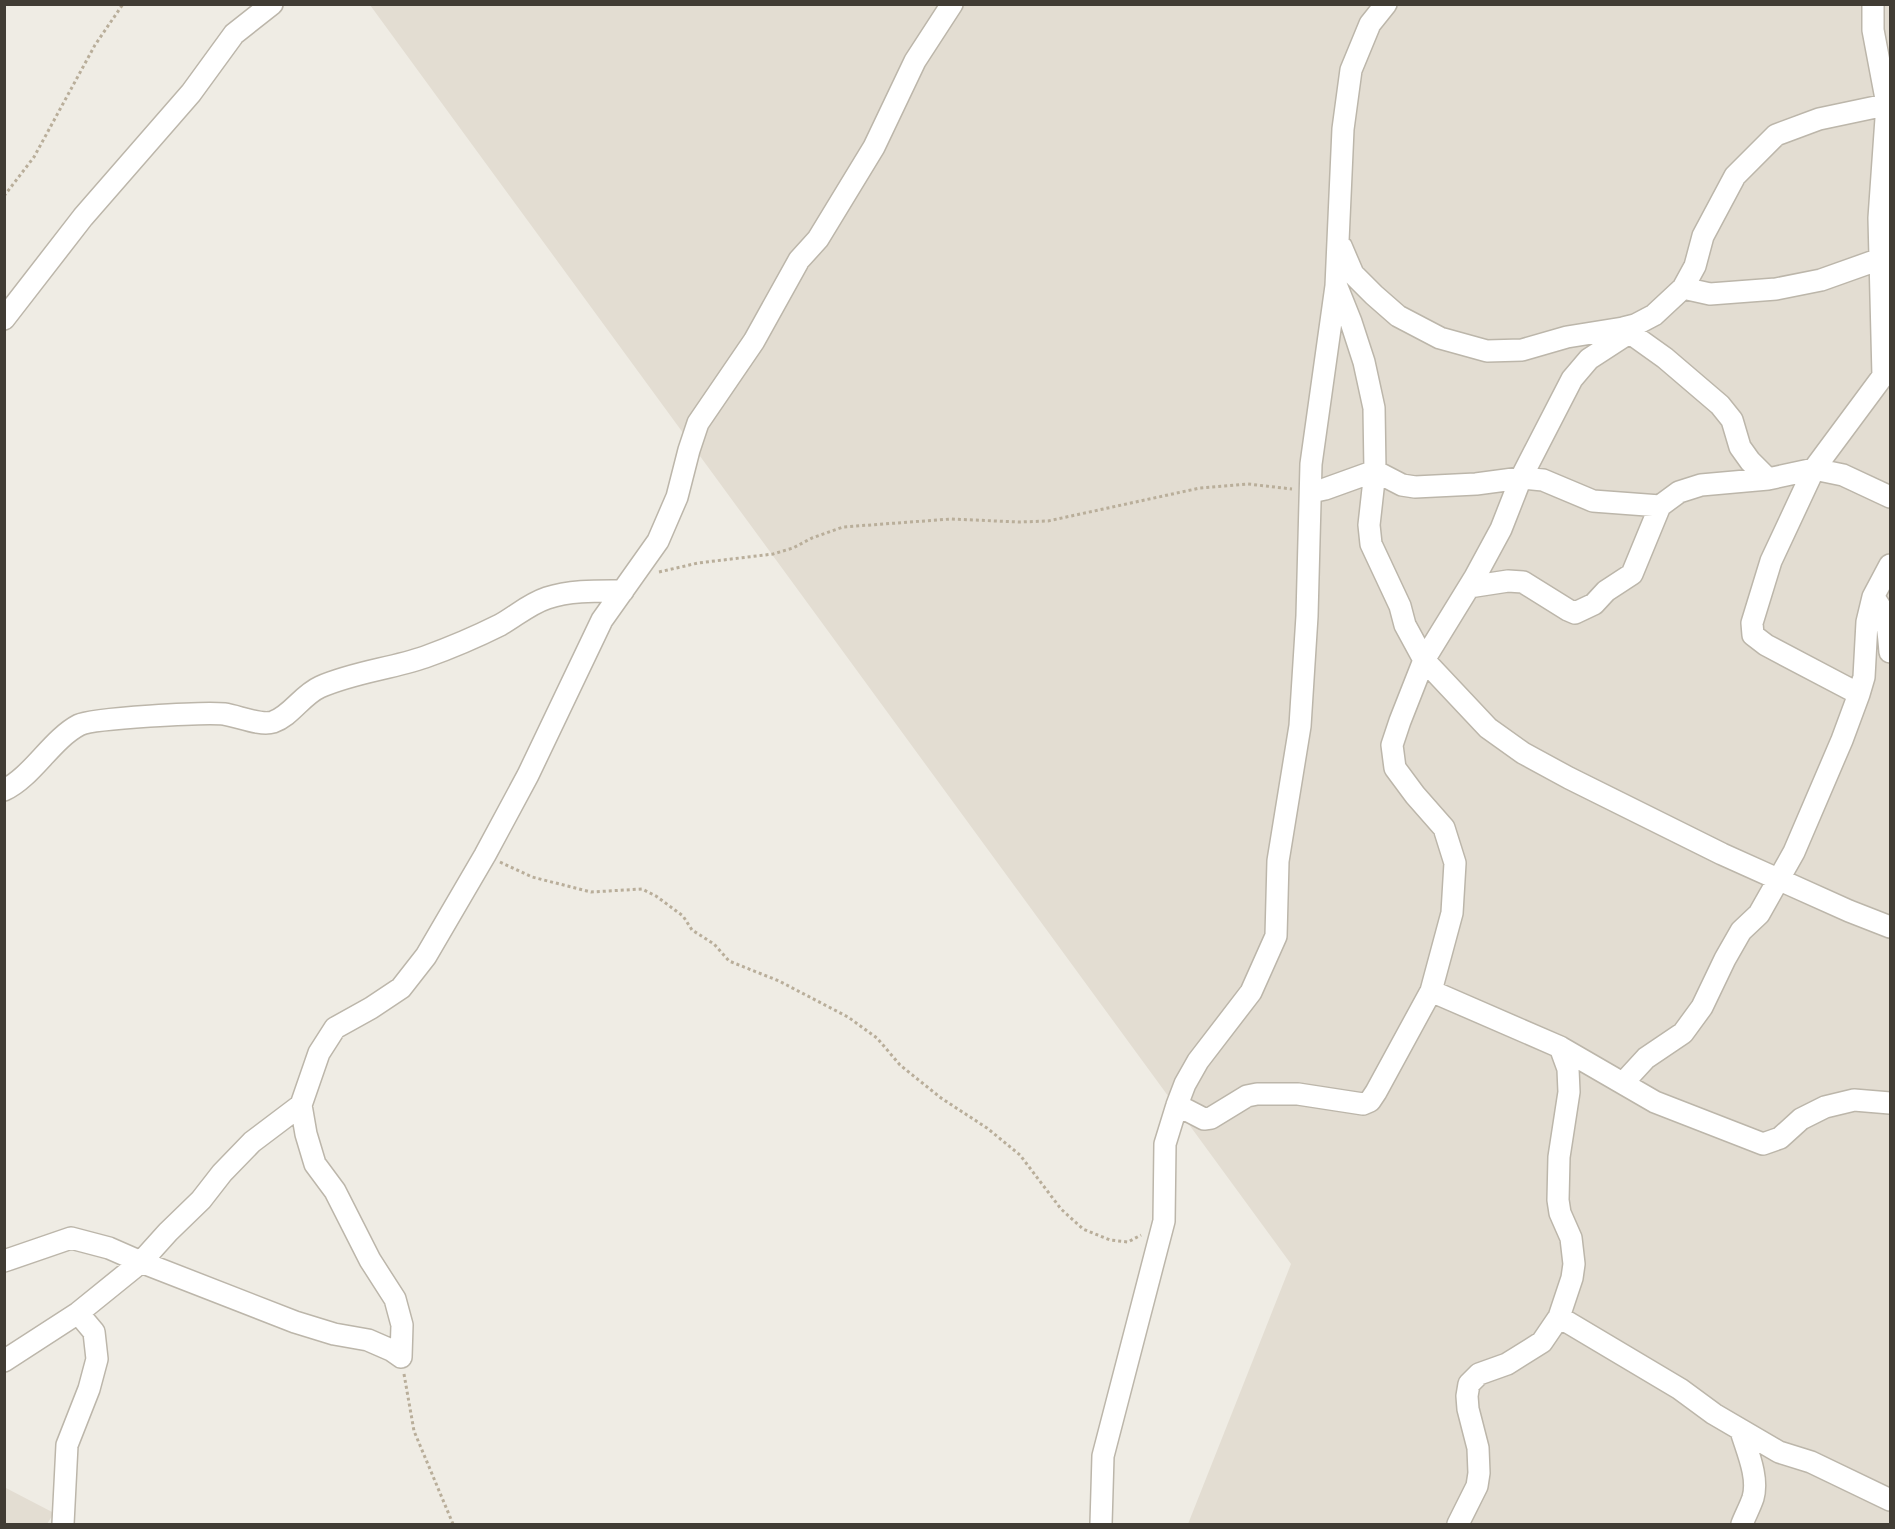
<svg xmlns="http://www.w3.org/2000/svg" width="1895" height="1529" viewBox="0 0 1895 1529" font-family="'Fira Sans',sans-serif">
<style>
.residential{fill:#e3ddd2}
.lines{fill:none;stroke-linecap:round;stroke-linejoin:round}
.minor-casing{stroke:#bcb6aa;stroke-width:24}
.path{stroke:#b9ae9a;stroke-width:3;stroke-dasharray:3 3;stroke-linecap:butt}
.minor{stroke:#fff;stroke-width:21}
</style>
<rect width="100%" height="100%" fill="#efece4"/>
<path class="residential" d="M370,5H1890V1524H1188L1291,1264Z
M4,1487L54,1513L47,1524H5Z"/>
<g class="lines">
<g class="minor-casing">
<path id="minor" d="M1341,246L1353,274L1374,295L1398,316L1440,338L1487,351L1522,350L1567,337L1623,328L1635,325L1654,315L1683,288L1695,266L1703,236L1735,176L1776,135L1819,119L1890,104
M1337,287L1351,322L1364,362L1374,408L1375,471L1369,525L1371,544L1400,606L1405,625L1424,660L1488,728L1523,753L1569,778L1722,854L1849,911L1890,927
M1683,288L1710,294L1776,289L1821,280L1880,259
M4,319L83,217L191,93L234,34L272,4
M1623,328L1665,358L1720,405L1732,420L1740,447L1750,461L1768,479
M1629,333L1589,359L1572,379L1521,478L1501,529L1475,577L1424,660L1400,721L1392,745L1395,768L1415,795L1444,828L1455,863L1452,913L1431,991L1560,1047L1568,1069L1569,1092L1559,1157L1558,1200L1560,1213L1571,1238L1574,1264L1572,1278L1559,1317L1680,1389L1714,1414L1779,1452L1811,1462L1890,1500
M1311,492L1325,489L1375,471L1402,485L1415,487L1476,484L1521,478L1543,480L1593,501L1660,506L1679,492L1701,485L1768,479L1814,469L1843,475L1890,497
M1469,587L1508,581L1523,582L1568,610L1575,613L1594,604L1606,591L1632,574L1660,506
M1873,597C1888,614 1888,630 1890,652
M1859,694L1766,645L1753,635L1752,623L1771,561L1814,469L1883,376L1879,218L1887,104L1873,30V4
M4,790C31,778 52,739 79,725C93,718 205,712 224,714C238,716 260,726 273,722C291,716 302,695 320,687C354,672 390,669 425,657C450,648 476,637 500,625C516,616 529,604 547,598C571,590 599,591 623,591
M1560,1047L1655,1102L1763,1144L1780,1138L1801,1119L1825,1107L1854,1100L1890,1103
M1623,1083L1646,1058L1683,1033L1702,1007L1725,959L1741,931L1759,914L1794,852L1842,740L1859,694L1864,677L1867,622L1873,597L1890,565
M301,1105L306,1134L315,1164L335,1191L370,1260L395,1299L402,1325L401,1357
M1177,1105L1204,1119L1211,1118L1247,1096L1257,1094H1298L1363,1104L1370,1101L1376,1092L1431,991
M4,1261L71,1238L109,1248L141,1262L295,1322L334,1334L368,1340L391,1350L401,1357
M4,1361L78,1313L141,1262L168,1232L201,1200L222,1173L252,1142L301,1105L319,1053L335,1028L371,1008L401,988L426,956L485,855L528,775L602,620L658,541L677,497L689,450L698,423L754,341L799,260L818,239L874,147L915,61L952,4
M1741,1431C1747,1451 1759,1477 1753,1498C1750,1507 1745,1516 1742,1524
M63,1524L67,1445L89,1389L97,1359L94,1332L78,1313
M1101,1524L1103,1456L1164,1221L1165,1144L1177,1105L1185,1084L1198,1061L1251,992L1276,936L1278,861L1300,726L1307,616L1311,464L1336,286L1343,129L1351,70L1370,24L1386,4
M1458,1524L1477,1486L1479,1473L1478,1448L1468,1409L1467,1396L1469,1384L1479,1374L1507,1364L1542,1342L1559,1317"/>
</g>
<path class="path" d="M4,196L34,157L95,45L123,4
M659,572L698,563L773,554L793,548L812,538L843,527L951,519L1019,522L1048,521L1200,488L1248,484L1292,489
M500,862L532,877L591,892L642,889L656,896L683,916L692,930L714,944L729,961L779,981L848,1017L877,1038L900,1065L941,1098L987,1128L1020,1155L1061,1209L1083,1229L1110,1240L1128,1242L1141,1235
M404,1374L414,1431L453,1524"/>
<use href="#minor" class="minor"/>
</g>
<rect width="1895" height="1529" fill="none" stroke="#413c34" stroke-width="12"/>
</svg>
